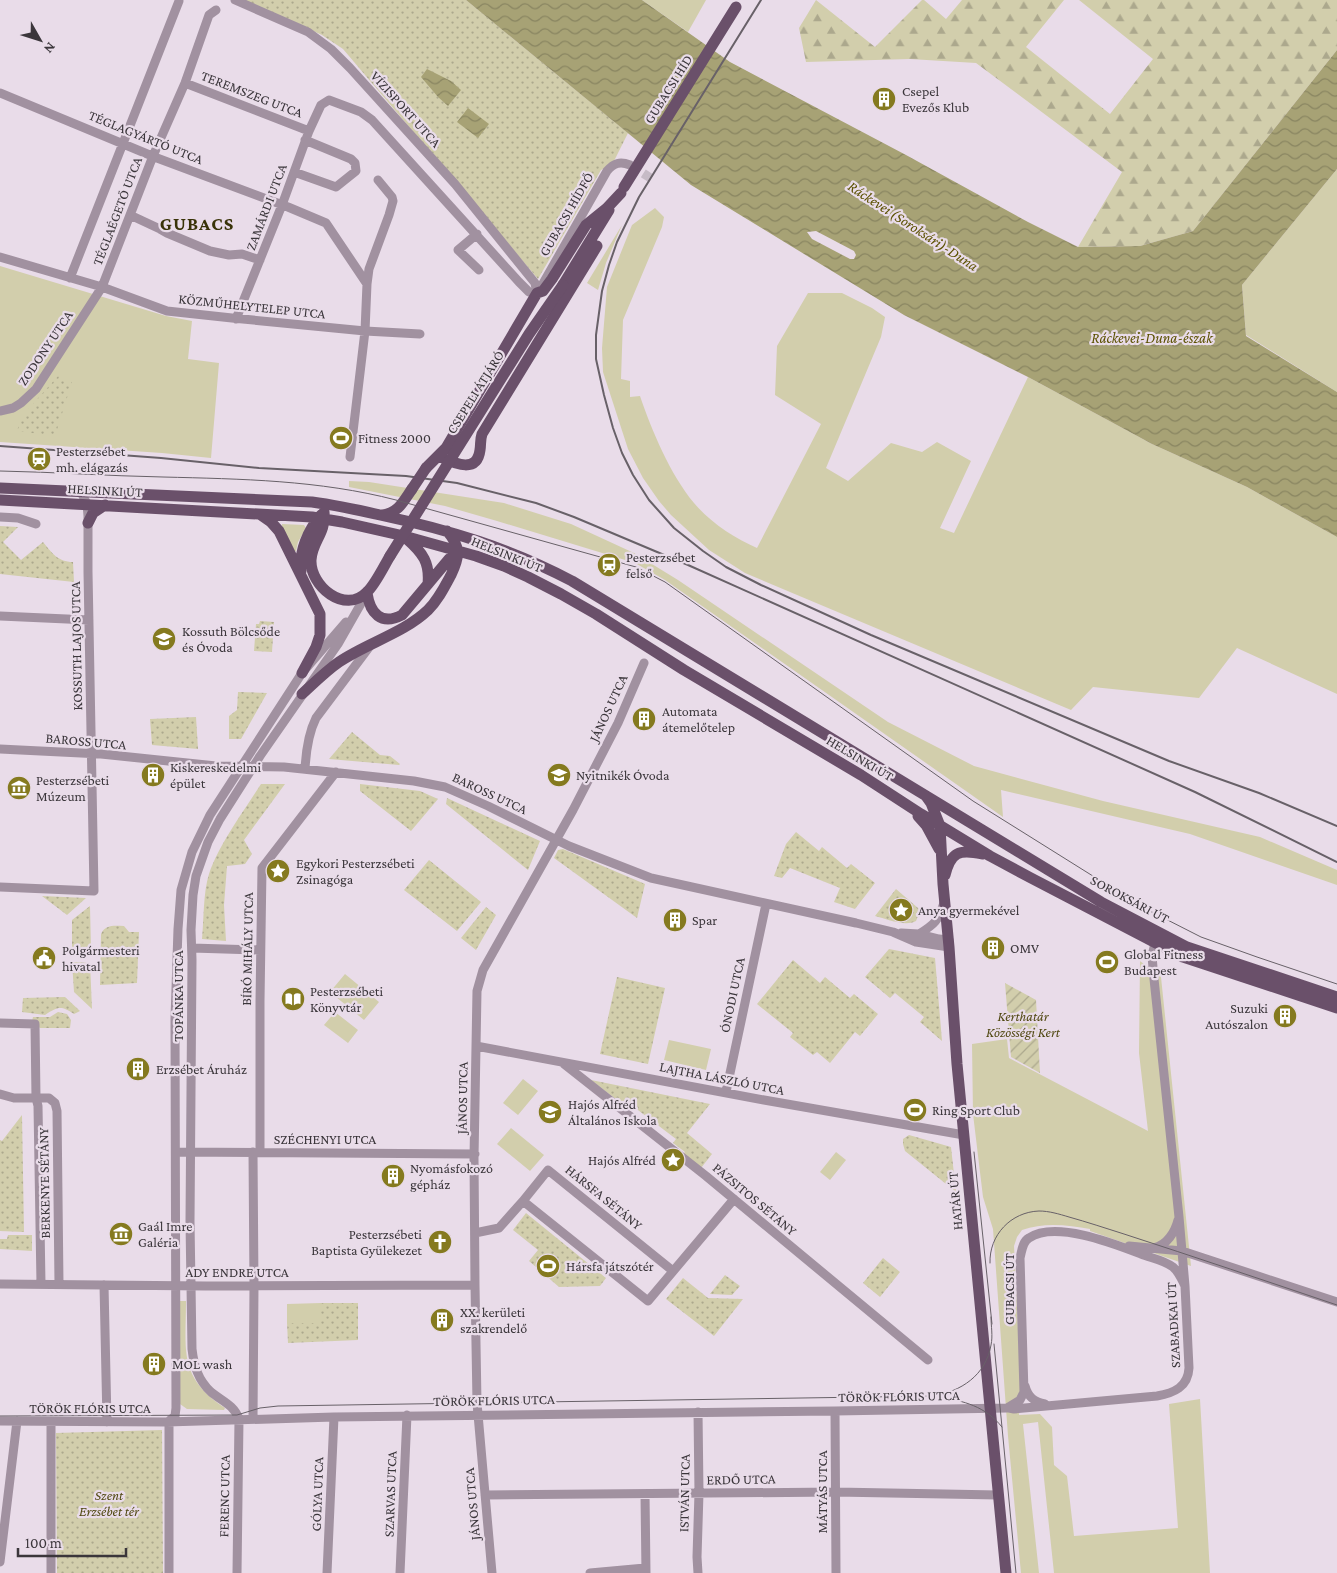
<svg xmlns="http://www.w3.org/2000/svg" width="1337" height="1573" viewBox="0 0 1337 1573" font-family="'Crimson Pro',serif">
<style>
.grass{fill:#d2ceac}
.forest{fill:url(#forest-firs)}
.park{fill:url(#park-dots)}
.garden{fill:url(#garden-furrows)}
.water{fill:url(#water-waves)}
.pier{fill:#e9dce9}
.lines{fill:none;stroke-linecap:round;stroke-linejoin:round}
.minor-tunnel{stroke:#c6bbc6;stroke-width:9;stroke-dasharray:9 4.5;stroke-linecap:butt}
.minor{stroke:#a191a0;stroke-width:9}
.major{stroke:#6a506a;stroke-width:11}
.tram{stroke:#686168;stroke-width:1}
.rail{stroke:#686168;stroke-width:2}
.major-bridge{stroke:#6a506a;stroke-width:11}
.labels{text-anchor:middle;stroke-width:4.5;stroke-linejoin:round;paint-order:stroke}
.street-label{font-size:14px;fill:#3b363b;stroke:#e9dce9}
.poi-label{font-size:14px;fill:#3b363b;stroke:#e9dce9;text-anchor:start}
.park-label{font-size:14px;font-style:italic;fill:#504811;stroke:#e9dce9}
.water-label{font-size:15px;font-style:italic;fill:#5b5100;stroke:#e9dce9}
.district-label{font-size:19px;font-weight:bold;letter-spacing:1px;fill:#393308;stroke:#e9dce9}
</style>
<defs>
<pattern id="forest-firs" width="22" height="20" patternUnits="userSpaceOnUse" patternTransform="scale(1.25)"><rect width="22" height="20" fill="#d2ceac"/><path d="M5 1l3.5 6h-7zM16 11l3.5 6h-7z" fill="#aca88d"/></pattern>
<pattern id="park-dots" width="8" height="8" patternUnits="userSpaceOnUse" patternTransform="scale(1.25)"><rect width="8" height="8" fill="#d2ceac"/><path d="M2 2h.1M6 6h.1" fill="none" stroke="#aca88d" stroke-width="1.8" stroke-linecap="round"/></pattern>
<pattern id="garden-furrows" width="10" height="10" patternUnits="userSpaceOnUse" patternTransform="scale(1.25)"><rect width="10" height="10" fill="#d2ceac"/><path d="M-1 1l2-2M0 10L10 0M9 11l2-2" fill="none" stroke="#aca88d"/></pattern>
<pattern id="water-waves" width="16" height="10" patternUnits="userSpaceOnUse" patternTransform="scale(1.25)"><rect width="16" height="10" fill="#a7a275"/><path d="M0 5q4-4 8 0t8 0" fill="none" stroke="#898561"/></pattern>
</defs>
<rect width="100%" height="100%" fill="#e9dce9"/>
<path class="grass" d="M642,0H706L688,32Z
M1337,169V392L1246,335L1242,285Z
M655,208L664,217L662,227L623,320L621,379L630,381V397L640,396C652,431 670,474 694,503C710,522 734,538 757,548L821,424L775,395L777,346L808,293H842L872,308L885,317L881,337L826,468L848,481L891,443L922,452L937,442L971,461L940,528L954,533L1028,377L1152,444L1247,487L1337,537V694L1237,648L1199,698L1093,687L1071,710L745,573L709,550L671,515L659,501L643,478L628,449L603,372L602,348L607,287L632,225Z
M622,225L606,263L598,290L587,283Z
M0,266L166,316L192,321L188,359L219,363L211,458L162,453L0,442Z
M349,481L369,482L504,503L571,524L634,553L678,580L888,722L974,766L1103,801L1260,837L1337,870V885L1190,834L1001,790L1003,817L665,580L635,563L497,521L445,506L349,487Z
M282,524L304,525L306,528L298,542L296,551L294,552L282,526Z
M1140,961L1161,977L1191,1266L1090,1231V1229C1068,1225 1044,1222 1022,1230L1017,1237L1014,1246L1021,1390L1019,1415L1040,1414L1052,1427L1054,1465L1067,1476L1074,1536L1178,1528L1169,1404L1200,1399L1210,1573H1054L1038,1422L1023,1424L1039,1573H1021L1008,1436L993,1229L983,1197L973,1114L972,1044L1007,1039L1009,1058L1148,1131L1139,1053Z
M345,974L379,1002L364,1020L330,992Z
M335,1012L358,1030L348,1043L324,1025Z
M669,1040L711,1049L706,1070L664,1060Z
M523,1079L538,1091L518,1115L503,1103Z
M511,1128L544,1155L530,1171L497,1144Z
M836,1152L846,1160L830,1180L820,1172Z
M180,1301H186C186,1351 178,1377 225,1408L224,1410L187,1409L180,1404Z
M321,1303V1323H287V1304Z"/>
<path class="forest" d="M816,0L875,47L922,0H924L946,19L962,0H1064L1026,47L1110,114L1153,59L1079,0H1337V50L1193,231L1140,246L1078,247L1122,172L976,63L910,59L806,62L799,28Z"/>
<path class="park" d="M244,0H466L628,133L612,165L601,170L538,279L343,49L322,35Z
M59,375L72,382L55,436L17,431L22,416Z
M0,526L18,527L3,542L21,560L43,542C52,553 58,562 73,562L74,582L0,574Z
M260,621L274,622L272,652L254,651L256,624H259Z
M238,692L267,693L241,739H229V716L237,710Z
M196,717L198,749L152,745L150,719Z
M352,732L380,755L390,756L400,764L399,765L329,759Z
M261,784H285L244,840L252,854L245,864L227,866L224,905L226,941L202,939C204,919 203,893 209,874C219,844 244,811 261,784Z
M360,784L420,791L438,799L411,831L360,791Z
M447,798L540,841L528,870L446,804Z
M796,832L819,851L822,847L847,868L851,864L875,883L855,909L834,902L840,888L790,868L782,878L774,876L786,844Z
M563,849L645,884L637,918L554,858L558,850Z
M429,860L481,902L457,931L404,890Z
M896,889L918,908L920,911L916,921C905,927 887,919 875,916Z
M42,896L86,898L67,915Z
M90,906L91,950L72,949V920Z
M486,907L496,915L476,950L461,938Z
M124,926L129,932H139L137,983L100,985L101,934C106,924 114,926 124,926Z
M889,949L935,958L942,1041L920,1022L924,1017L895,993L890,998L865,977Z
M793,960L820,983L825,977L850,998L854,994L878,1014L860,1036L855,1032L830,1063L817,1052L813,1055L790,1037L793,1033L757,1004Z
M72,962L90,963L92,1009L74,992Z
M617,977L665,988L648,1064L600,1054Z
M65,997L80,1011L74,1014C61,1006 59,1006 45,1015L22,1012L23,998Z
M58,1012L67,1014L71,1020L70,1028H40L32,1021L33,1017H50Z
M591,1080L710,1104L687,1133L712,1154L701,1168L683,1154L685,1152L673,1143L676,1139L630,1104L626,1107Z
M22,1115L24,1232L0,1231V1140L2,1141Z
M909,1135L951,1147L956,1192L905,1151L903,1144V1139Z
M526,1213L606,1278L600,1286L559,1287L529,1261L538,1250L513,1230Z
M8,1235H32V1251L0,1249V1239H7Z
M883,1258L900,1272L880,1297L863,1283Z
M725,1275L740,1286L732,1295L710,1294Z
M683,1278L708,1298L743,1299L714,1336L666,1299Z
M321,1303H358V1340L288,1343L287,1323H320Z
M162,1430L163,1573H57L56,1433Z"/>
<path class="garden" d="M1005,983L1036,1000L1040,1073L1011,1057Z"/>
<path class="water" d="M466,0H642L730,62L906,155L1028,222L1078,247L1140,246L1193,231L1337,50V169L1242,285L1246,336L1337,392V537L1247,487L1152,444L1028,377L904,315L691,185Z
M427,69L451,81L461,90L448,106L438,97L421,77Z
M468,108L489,124L478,138L457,122Z"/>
<path class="pier" d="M816,231L854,251L856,255L854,259H850L812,239L807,232Z"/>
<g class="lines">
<path class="minor-tunnel" d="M632,166L652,179"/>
<path class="minor" d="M235,0L308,32L331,49L350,68L455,184L535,283L537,293
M185,83L309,131
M0,93L157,158L288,207L326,223L367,284
M294,172L336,187L356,171L355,163L351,159L305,140
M130,215L160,229L167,233L210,251L229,255L242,254L260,260
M477,234L458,250L479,270
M0,257L102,287L167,311L232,318L365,331L420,334
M70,278L179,1
M541,287L607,171C614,163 620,161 630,165
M236,319L282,205L309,131L321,105L329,100L361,112L372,120L519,282L529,292L537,293
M0,411L13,408L21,403L36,389L102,287L153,156L185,83L209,15L216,10
M350,457L365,331L367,284L369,269L389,215L393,201L392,197L378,180
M0,517L18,518L36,524
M0,616L89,620
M0,749L101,754L216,766L284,767L414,781L445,787L488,806L569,846L651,878L856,923L893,932L916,942L949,947
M305,769C306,751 308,734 316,718L370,646
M0,887L94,891L88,572V516L87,504L81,492
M901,933L919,934L939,939L949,940
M919,934C935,924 938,921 944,903
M192,948L260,950
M0,1023L35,1024L36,1098L38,1106L41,1284
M476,1046L764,1100L964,1135
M564,1064L706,1176L928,1360
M726,1092L766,904
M0,1094L14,1098H49L55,1103L57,1111L59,1284
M176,1152L475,1154
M253,1152L254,1286L253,1419
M260,1152V1001L262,868L336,772
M475,1233L499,1228L523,1201
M1129,1246L1182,1251L1337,1302
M1154,1248C1167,1245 1175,1232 1178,1220
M673,1271L548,1170L523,1201L648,1301L734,1199
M0,1284L206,1286L475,1285
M104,1285L107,1422
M1025,1386C1028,1397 1034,1402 1045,1404
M1009,1408L1014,1409L1157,1396C1174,1393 1188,1387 1189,1368L1185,1286L1179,1217L1154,979L1152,956L1155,943
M835,1411L836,1573
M698,1412L699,1493L697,1557L698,1573
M0,1421L167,1422L334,1417L835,1411L1007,1408L1020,1400L1024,1392L1020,1258C1022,1251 1022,1242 1029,1238C1055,1220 1115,1244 1141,1254C1151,1258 1164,1260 1173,1267C1179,1272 1182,1280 1185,1286
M169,1421L175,1416L176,1408L175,1019L178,929L181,890L192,852L210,815L302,673L346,622
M51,1422V1573
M645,1494L646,1573
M485,1495L836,1492L998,1495
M0,1562L17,1421
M169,1573V1421
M237,1573L239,1419C234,1405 222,1401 211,1392C198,1380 194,1366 192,1349L190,1222L192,960L191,930L193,895L196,876L208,842L220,819L260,756L338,644L367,593
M327,1573L334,1417
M400,1573L407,1415
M492,1573L477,1403L475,1285L474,1158L477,991L483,970L573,810L618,723L644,663
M590,1573L645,1568"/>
<path class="major" d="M563,285L609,210
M443,458C456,464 477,473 480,450C481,444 480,440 482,434L597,246
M426,468L446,448L537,293L543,291L552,279L586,225L607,208L621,193
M0,488L312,502C335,505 358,510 380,515C450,530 509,548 572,581L1101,902L1187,947L1337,997
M0,500L312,517L342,522L404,536L476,556L504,566L528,577L561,594L596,614L684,670L861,775L921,814L990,856L1031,878L1183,957L1337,1008
M324,512C326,534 312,541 311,560C310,586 345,615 367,592C375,585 384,566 390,556
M261,515L271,522L279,531L320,614V635L316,647L302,673
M383,515C399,512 403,502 412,489
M88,523L93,513L105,505
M407,539C423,553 430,563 428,584
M301,571C299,551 308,530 321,515
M367,593C370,613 381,626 402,615L449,559L459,551
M302,694C314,683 326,671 339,662C367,643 404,633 428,610C438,600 444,588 451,575C460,556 461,547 447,531
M926,796L931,803L940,826L943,884L949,947L957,1064L1006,1573
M918,816L926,825L939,849
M945,875C951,852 959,849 982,854"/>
<path class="tram" d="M0,471C54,472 108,476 163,477C241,479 319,480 396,500L636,567L665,582L973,801L1144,908L1201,937L1257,957L1337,984
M974,1152L992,1324
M990,1263C989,1235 1011,1212 1039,1211C1049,1211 1059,1214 1069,1217C1087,1222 1105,1228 1124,1234C1195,1257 1266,1281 1337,1305
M994,1344L1016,1573
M939,1397C964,1401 985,1406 1002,1427
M0,1416L237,1415L260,1408L278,1406L932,1396C961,1392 986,1375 991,1345C993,1336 991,1326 991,1317"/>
<path class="rail" d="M761,0L639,197L617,242L609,265L602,291L596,335V359L604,395L613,428L622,453L633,475L649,500L674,528L703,551L726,567L761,585L871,635L1169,761L1259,793L1337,826
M0,446L161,458L259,468L406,476L457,483L536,503L574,517L688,565L1195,792L1337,862"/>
<path class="major-bridge" d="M624,187L736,7
M412,489L426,468
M390,556L529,334L563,285"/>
</g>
<defs>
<g id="building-disc" transform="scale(1.25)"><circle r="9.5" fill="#857a1f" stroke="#e9dce9"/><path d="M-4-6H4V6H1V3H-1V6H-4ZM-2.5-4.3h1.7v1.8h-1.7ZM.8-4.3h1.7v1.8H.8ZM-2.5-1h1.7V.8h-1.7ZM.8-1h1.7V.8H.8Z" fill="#fff"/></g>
<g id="stadium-disc" transform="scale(1.25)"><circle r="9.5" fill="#857a1f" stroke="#e9dce9"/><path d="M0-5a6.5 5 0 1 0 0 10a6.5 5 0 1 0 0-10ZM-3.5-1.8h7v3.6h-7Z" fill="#fff"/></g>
<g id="station-disc" transform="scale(1.25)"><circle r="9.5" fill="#857a1f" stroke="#e9dce9"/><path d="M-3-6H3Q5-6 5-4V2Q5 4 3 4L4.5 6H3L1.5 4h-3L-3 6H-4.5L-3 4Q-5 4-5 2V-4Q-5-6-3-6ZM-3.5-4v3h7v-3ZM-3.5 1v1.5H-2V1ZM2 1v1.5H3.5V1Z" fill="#fff"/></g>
<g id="school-disc" transform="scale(1.25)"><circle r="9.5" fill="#857a1f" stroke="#e9dce9"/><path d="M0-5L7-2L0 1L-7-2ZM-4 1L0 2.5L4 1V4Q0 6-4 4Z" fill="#fff"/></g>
<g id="museum-disc" transform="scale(1.25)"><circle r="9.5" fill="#857a1f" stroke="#e9dce9"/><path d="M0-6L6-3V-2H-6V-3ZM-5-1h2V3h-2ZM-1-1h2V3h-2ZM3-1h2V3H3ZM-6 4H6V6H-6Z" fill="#fff"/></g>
<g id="sight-disc" transform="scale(1.25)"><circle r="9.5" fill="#857a1f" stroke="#e9dce9"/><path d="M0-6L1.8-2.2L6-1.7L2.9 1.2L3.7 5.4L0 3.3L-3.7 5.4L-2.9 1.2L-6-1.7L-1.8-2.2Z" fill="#fff"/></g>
<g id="civic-disc" transform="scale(1.25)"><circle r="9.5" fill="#857a1f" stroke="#e9dce9"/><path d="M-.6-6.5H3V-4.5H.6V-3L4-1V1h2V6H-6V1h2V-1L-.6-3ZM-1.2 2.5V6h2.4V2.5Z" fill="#fff"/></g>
<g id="library-disc" transform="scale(1.25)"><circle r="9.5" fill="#857a1f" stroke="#e9dce9"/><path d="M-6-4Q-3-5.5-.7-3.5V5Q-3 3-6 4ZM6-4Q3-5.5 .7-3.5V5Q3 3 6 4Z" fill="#fff"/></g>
<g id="church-disc" transform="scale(1.25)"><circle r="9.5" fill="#857a1f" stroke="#e9dce9"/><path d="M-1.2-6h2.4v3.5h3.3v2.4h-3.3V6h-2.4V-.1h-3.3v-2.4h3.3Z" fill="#fff"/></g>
</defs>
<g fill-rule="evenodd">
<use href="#building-disc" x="884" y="99"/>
<use href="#stadium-disc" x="341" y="438"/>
<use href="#station-disc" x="39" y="459"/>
<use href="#station-disc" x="609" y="565"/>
<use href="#school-disc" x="164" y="639"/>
<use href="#building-disc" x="644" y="719"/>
<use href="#building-disc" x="153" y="775"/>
<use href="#school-disc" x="559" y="775"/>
<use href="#museum-disc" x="19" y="788"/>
<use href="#sight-disc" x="278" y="871"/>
<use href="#sight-disc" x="901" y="910"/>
<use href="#building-disc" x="675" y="920"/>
<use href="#building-disc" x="993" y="948"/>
<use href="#civic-disc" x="44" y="958"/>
<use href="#stadium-disc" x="1107" y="962"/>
<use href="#library-disc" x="293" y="999"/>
<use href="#building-disc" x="1285" y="1016"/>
<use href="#building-disc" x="138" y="1069"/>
<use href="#stadium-disc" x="915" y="1110"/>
<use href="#school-disc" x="550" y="1112"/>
<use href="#sight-disc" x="673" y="1160"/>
<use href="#building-disc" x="393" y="1176"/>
<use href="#museum-disc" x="121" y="1234"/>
<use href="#church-disc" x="440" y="1242"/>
<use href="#stadium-disc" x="548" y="1266"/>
<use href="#building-disc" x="442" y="1320"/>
<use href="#building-disc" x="154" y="1364"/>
</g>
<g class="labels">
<g class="street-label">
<text transform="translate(668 89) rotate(-58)" y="5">GUBACSI HÍD</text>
<text transform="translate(252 94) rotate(21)" y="5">TEREMSZEG UTCA</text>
<text transform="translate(406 109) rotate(48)" y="5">VÍZISPORT UTCA</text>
<text transform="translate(146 137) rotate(22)" y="5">TÉGLAGYÁRTÓ UTCA</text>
<text transform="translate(266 207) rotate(-69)" y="5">ZAMÁRDI UTCA</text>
<text transform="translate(117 211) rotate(-69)" y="5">TÉGLAÉGETŐ UTCA</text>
<text transform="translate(566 214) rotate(-60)" y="5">GUBACSI HÍDFŐ</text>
<text transform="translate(252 306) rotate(6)" y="5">KÖZMŰHELYTELEP UTCA</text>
<text transform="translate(45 348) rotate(-56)" y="5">ZODONY UTCA</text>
<text transform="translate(475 392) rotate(-58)" y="5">CSEPELI ÁTJÁRÓ</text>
<text transform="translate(105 490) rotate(3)" y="5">HELSINKI ÚT</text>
<text transform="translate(507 554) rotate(22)" y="5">HELSINKI ÚT</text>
<text transform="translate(76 646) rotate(-91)" y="5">KOSSUTH LAJOS UTCA</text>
<text transform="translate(608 708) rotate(-65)" y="5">JÁNOS UTCA</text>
<text transform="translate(86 741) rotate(5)" y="5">BAROSS UTCA</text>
<text transform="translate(860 758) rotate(31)" y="5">HELSINKI ÚT</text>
<text transform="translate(490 793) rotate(25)" y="5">BAROSS UTCA</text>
<text transform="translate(1130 899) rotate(28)" y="5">SOROKSÁRI ÚT</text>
<text transform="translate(247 949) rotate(-89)" y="5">BÍRÓ MIHÁLY UTCA</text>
<text transform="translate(732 995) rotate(-78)" y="5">ÓNODI UTCA</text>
<text transform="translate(178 996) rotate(-90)" y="5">TOPÁNKA UTCA</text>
<text transform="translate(722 1078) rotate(11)" y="5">LAJTHA LÁSZLÓ UTCA</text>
<text transform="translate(462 1098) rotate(-89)" y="5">JÁNOS UTCA</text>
<text x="325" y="1144">SZÉCHENYI UTCA</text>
<text transform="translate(44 1183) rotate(-91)" y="5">BERKENYE SÉTÁNY</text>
<text transform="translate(604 1197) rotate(39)" y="5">HÁRSFA SÉTÁNY</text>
<text transform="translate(755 1199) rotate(40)" y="5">PÁZSITOS SÉTÁNY</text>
<text transform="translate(955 1201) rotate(-95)" y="5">HATÁR ÚT</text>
<text x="237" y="1277">ADY ENDRE UTCA</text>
<text transform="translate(1009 1289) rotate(-90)" y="5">GUBACSI ÚT</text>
<text transform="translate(1173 1325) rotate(-93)" y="5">SZABADKAI ÚT</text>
<text transform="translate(899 1396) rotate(-1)" y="5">TÖRÖK FLÓRIS UTCA</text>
<text transform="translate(494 1400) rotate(-1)" y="5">TÖRÖK FLÓRIS UTCA</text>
<text x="90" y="1413">TÖRÖK FLÓRIS UTCA</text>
<text transform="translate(741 1479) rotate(-1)" y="5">ERDŐ UTCA</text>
<text transform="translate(822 1492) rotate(-90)" y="5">MÁTYÁS UTCA</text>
<text transform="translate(684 1493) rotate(-89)" y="5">ISTVÁN UTCA</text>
<text transform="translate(317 1494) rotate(-88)" y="5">GÓLYA UTCA</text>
<text transform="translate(390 1494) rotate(-88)" y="5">SZARVAS UTCA</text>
<text transform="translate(224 1496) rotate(-89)" y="5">FERENC UTCA</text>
<text transform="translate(472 1504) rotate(-95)" y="5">JÁNOS UTCA</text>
</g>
<g class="poi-label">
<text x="902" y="96">Csepel<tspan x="902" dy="16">Evezős Klub</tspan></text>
<text x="358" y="443">Fitness 2000</text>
<text x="56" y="456">Pesterzsébet<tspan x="56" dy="16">mh. elágazás</tspan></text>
<text x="626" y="562">Pesterzsébet<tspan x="626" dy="16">felső</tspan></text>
<text x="182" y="636">Kossuth Bölcsőde<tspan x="182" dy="16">és Óvoda</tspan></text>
<text x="662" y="716">Automata<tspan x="662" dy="16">átemelőtelep</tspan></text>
<text x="170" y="772">Kiskereskedelmi<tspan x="170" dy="16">épület</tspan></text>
<text x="576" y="780">Nyitnikék Óvoda</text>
<text x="36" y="785">Pesterzsébeti<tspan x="36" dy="16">Múzeum</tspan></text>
<text x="296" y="868">Egykori Pesterzsébeti<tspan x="296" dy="16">Zsinagóga</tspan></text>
<text x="918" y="915">Anya gyermekével</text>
<text x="692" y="925">Spar</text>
<text x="1010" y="953">OMV</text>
<text x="62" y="955">Polgármesteri<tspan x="62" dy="16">hivatal</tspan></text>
<text x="1124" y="959">Global Fitness<tspan x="1124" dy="16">Budapest</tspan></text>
<text x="310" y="996">Pesterzsébeti<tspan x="310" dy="16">Könyvtár</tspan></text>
<text x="1268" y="1013" text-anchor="end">Suzuki<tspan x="1268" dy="16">Autószalon</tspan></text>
<text x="156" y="1074">Erzsébet Áruház</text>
<text x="568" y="1109">Hajós Alfréd<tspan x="568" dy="16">Általános Iskola</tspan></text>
<text x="932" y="1115">Ring Sport Club</text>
<text x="656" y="1165" text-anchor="end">Hajós Alfréd</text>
<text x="410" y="1173">Nyomásfokozó<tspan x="410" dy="16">gépház</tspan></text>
<text x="138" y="1231">Gaál Imre<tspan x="138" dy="16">Galéria</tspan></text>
<text x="422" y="1239" text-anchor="end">Pesterzsébeti<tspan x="422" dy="16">Baptista Gyülekezet</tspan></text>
<text x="566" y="1271">Hársfa játszótér</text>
<text x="460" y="1317">XX. kerületi<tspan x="460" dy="16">szakrendelő</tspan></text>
<text x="172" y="1369">MOL wash</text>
</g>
<g class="park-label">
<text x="1023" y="1021">Kerthatár<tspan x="1023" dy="16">Közösségi Kert</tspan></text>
<text x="109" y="1500">Szent<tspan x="109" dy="16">Erzsébet tér</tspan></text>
</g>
<g class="water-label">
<text transform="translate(913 226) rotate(33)" y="5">Ráckevei (Soroksári)-Duna</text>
<text x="1152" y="343">Ráckevei-Duna-észak</text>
</g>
<g class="district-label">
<text x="197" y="230">GUBACS</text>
</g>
</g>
<g transform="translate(40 40) rotate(129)" stroke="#e9dce9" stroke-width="4" paint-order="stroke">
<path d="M0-4L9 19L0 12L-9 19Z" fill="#3b363b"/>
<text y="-8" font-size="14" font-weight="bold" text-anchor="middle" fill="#3b363b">N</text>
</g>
<path d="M18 1548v8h108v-8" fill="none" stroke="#3b363b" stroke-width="2.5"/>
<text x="25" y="1548" font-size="15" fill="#3b363b" stroke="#e9dce9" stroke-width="4" paint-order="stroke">100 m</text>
</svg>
